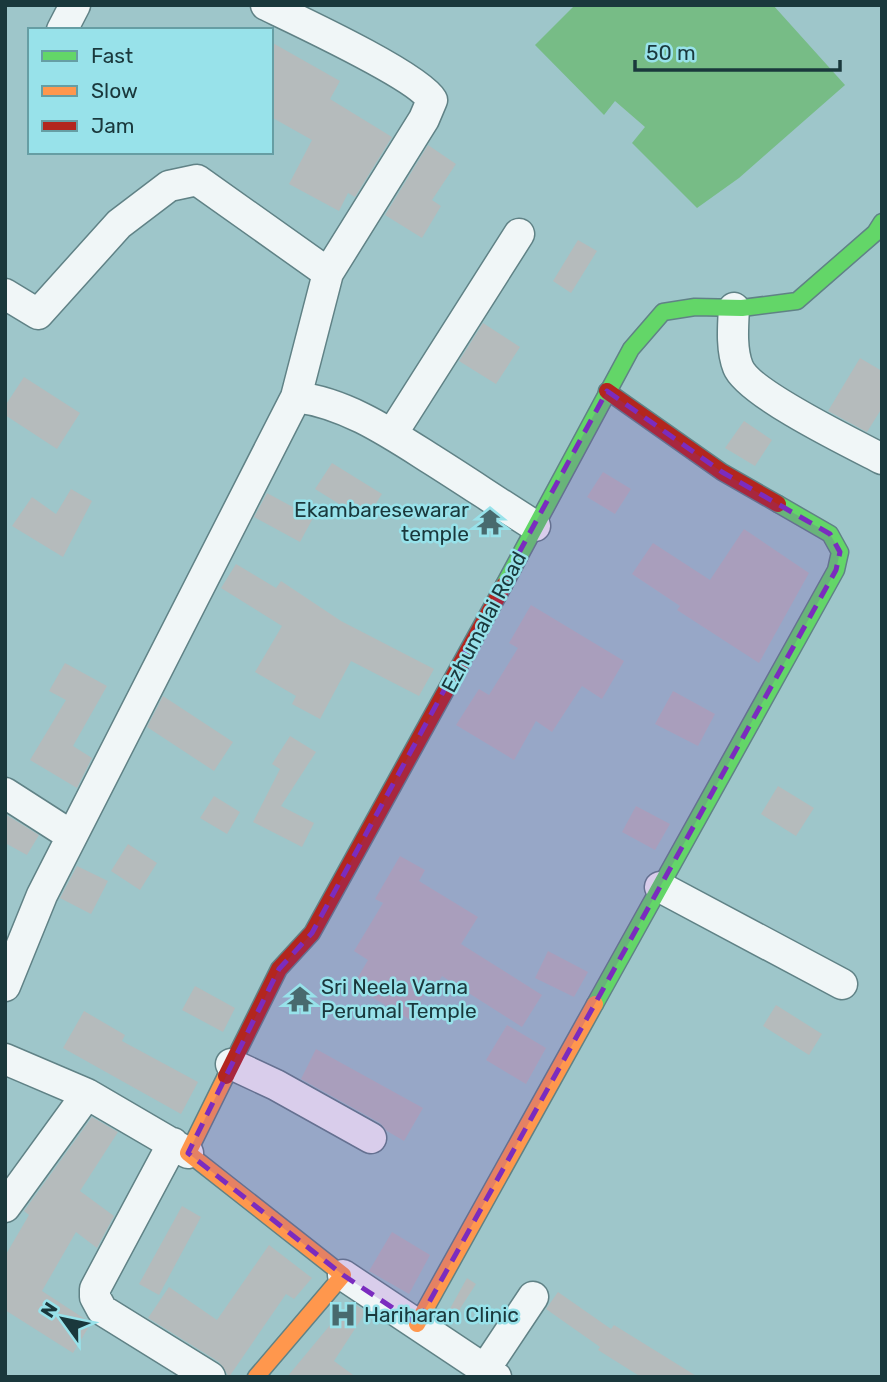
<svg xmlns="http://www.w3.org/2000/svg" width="887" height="1382" viewBox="0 0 887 1382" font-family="Rubik,sans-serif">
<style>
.water{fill:#77bc86}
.building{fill:#b5bbbc}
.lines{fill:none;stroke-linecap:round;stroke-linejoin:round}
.street-casing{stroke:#608286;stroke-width:33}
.fast-casing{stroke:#608286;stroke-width:19}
.slow-casing{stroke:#608286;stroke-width:19}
.jam-casing{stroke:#608286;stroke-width:19}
.street{stroke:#f0f6f7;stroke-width:30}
.fast{stroke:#63d668;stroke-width:16}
.slow{stroke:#ff974d;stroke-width:16}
.jam{stroke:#b3261e;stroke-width:16}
.marked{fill:#7b2cbf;fill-opacity:0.2;stroke:#7b2cbf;stroke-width:5;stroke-dasharray:14 9;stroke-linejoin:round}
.labels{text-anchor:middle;stroke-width:5;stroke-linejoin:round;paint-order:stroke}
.poi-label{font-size:21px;fill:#1a383c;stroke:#98e2ea;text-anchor:start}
.street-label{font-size:21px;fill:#1a383c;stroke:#98e2ea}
</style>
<rect width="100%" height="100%" fill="#9ec6ca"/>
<path class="water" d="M575,5H773L845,85L739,178L697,208L632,143L645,127L615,101L604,115L535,45Z"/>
<path class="building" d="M271,42L340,81L330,99L392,137L355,197L348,193L339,211L289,184L312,140L271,117Z
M428,145L456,164L432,200L441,206L422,238L385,215Z
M578,240L597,251L571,293L553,281Z
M483,323L520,347L496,384L459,361Z
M860,358L882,371V408L867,432L828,411Z
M24,377L80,413L57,449L5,415V406Z
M744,421L772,440L755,466L725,448Z
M332,463L382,494L365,520L315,489Z
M603,472L631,489L615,514L587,497Z
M71,489L92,501L63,557L12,526L32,497L56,514Z
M267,493L313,518L300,542L254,517Z
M744,529L809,573L759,663L677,610L680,606L632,574L653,543L710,580Z
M236,564L276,588L281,581L341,621L434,669L419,696L351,661L320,719L292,704L296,696L255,672L282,626L221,588Z
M531,605L624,661L602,699L582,686L552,732L536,721L514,760L456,725L479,689L489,695L518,648L509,643Z
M65,663L107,686L73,746L92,758L77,788L30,760L66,700L49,691Z
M673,691L715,714L698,746L655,724Z
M163,696L233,742L214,771L147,727Z
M290,736L316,752L281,806L314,823L302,847L253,822L280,769L272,764Z
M778,786L814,808L796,836L761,814Z
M214,796L240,812L227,834L200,818Z
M636,806L670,824L655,850L622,832Z
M5,814L39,835L27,855L5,843Z
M128,844L157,863L140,890L111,871Z
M400,856L425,870L419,881L478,917L461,944L542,995L522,1027L442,976L431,994L426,991L409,1019L353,986L368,960L354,951L383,903L375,899Z
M77,866L108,881L91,914L60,898Z
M548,951L588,972L574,997L535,978Z
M195,986L235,1008L223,1032L182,1010Z
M776,1005L822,1034L809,1055L763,1026Z
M84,1011L125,1035L122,1041L198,1082L181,1114L63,1048Z
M507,1025L546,1048L526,1084L486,1060Z
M316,1049L423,1108L404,1141L387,1131L380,1123L301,1079Z
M92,1117L118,1132L80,1191L114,1216L97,1248L76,1232L42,1291L91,1323L73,1353L5,1310V1256L29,1215L24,1211Z
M182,1206L201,1217L159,1295L139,1284Z
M392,1232L430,1255L409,1294L369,1271Z
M269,1245L312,1278L294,1299L286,1294L229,1377L219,1362L148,1318L169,1287L217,1320Z
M467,1278L476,1284L454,1318L447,1314Z
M558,1292L611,1329L614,1325L698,1377H641L598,1350L600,1347L546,1309Z
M350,1301L366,1312L334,1361L356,1377H287Z"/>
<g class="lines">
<g class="street-casing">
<path id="street" d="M266,5C297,20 418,76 432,100L424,119L328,273
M62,30L75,5
M5,294L38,314L119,224L169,186L197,180L328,273L296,397
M734,308C733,326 731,349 738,367C748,393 853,444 882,459
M392,434L519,234
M5,793L72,836
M660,887L842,984
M5,986L42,895L296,397C346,403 390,433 431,459C466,481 500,504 535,526
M5,1059L87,1094L188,1153
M231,1064L276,1085L371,1138
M173,1143L95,1289V1297L102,1310L210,1377
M5,1207L87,1094
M343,1275L496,1377
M485,1369L533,1297"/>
</g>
<g class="fast-casing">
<path id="fast" d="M504,585L631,349L663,312L695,307L742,308L797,301L875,233L882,222
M595,1004L836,570L840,552L830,534L778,504"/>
</g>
<g class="slow-casing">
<path id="slow" d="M226,1076L188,1153L343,1275L256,1377
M417,1324L595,1004"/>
</g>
<g class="jam-casing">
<path id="jam" d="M607,391L722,472L778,504
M226,1076L279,969L312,933L504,585"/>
</g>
<use href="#street" class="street"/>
<use href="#fast" class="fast"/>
<use href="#slow" class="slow"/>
<use href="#jam" class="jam"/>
</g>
<path class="marked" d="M607,391L722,472L830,534L840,552L836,570L417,1324L343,1275L188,1153L279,969L312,933Z"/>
<defs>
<g id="temple-bare" transform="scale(2.1)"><path d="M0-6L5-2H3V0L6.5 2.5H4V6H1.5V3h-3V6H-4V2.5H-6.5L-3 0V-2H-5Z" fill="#486a6e" stroke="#98e2ea" stroke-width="2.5" paint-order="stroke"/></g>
<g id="hospital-bare" transform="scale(2.1)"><path d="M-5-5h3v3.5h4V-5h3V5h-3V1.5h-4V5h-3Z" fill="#486a6e" stroke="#98e2ea" stroke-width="2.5" paint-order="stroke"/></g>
</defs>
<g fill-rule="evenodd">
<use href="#temple-bare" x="490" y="522"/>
<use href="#temple-bare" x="300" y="999"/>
<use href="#hospital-bare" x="343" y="1315"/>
</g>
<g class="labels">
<g class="poi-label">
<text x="469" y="517" text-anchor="end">Ekambaresewarar<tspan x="469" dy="24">temple</tspan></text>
<text x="321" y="994">Sri Neela Varna<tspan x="321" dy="24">Perumal Temple</tspan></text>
<text x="364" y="1322">Hariharan Clinic</text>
</g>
<g class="street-label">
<text transform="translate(484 622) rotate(-62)" y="7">Ezhumalai Road</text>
</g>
</g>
<rect width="887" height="1382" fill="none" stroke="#1a383c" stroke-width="14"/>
<rect x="28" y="28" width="245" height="126" fill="#98e2ea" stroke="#669ea4" stroke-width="2"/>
<rect x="42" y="51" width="35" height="10" fill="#63d668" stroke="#669ea4" stroke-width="2"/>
<text x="91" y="63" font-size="21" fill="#1a383c">Fast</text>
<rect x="42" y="86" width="35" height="10" fill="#ff974d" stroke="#669ea4" stroke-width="2"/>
<text x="91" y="98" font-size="21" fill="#1a383c">Slow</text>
<rect x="42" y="121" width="35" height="10" fill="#b3261e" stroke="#669ea4" stroke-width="2"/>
<text x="91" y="133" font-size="21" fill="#1a383c">Jam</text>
<g transform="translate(63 1319) rotate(303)" stroke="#98e2ea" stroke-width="5" paint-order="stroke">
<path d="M0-5L12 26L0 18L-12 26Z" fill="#1a383c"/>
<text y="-10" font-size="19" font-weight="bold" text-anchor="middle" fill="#1a383c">N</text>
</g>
<path d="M635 60v10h205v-10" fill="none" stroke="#1a383c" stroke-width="3.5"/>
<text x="646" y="60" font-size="21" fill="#1a383c" stroke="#98e2ea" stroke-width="5" paint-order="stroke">50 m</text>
</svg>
